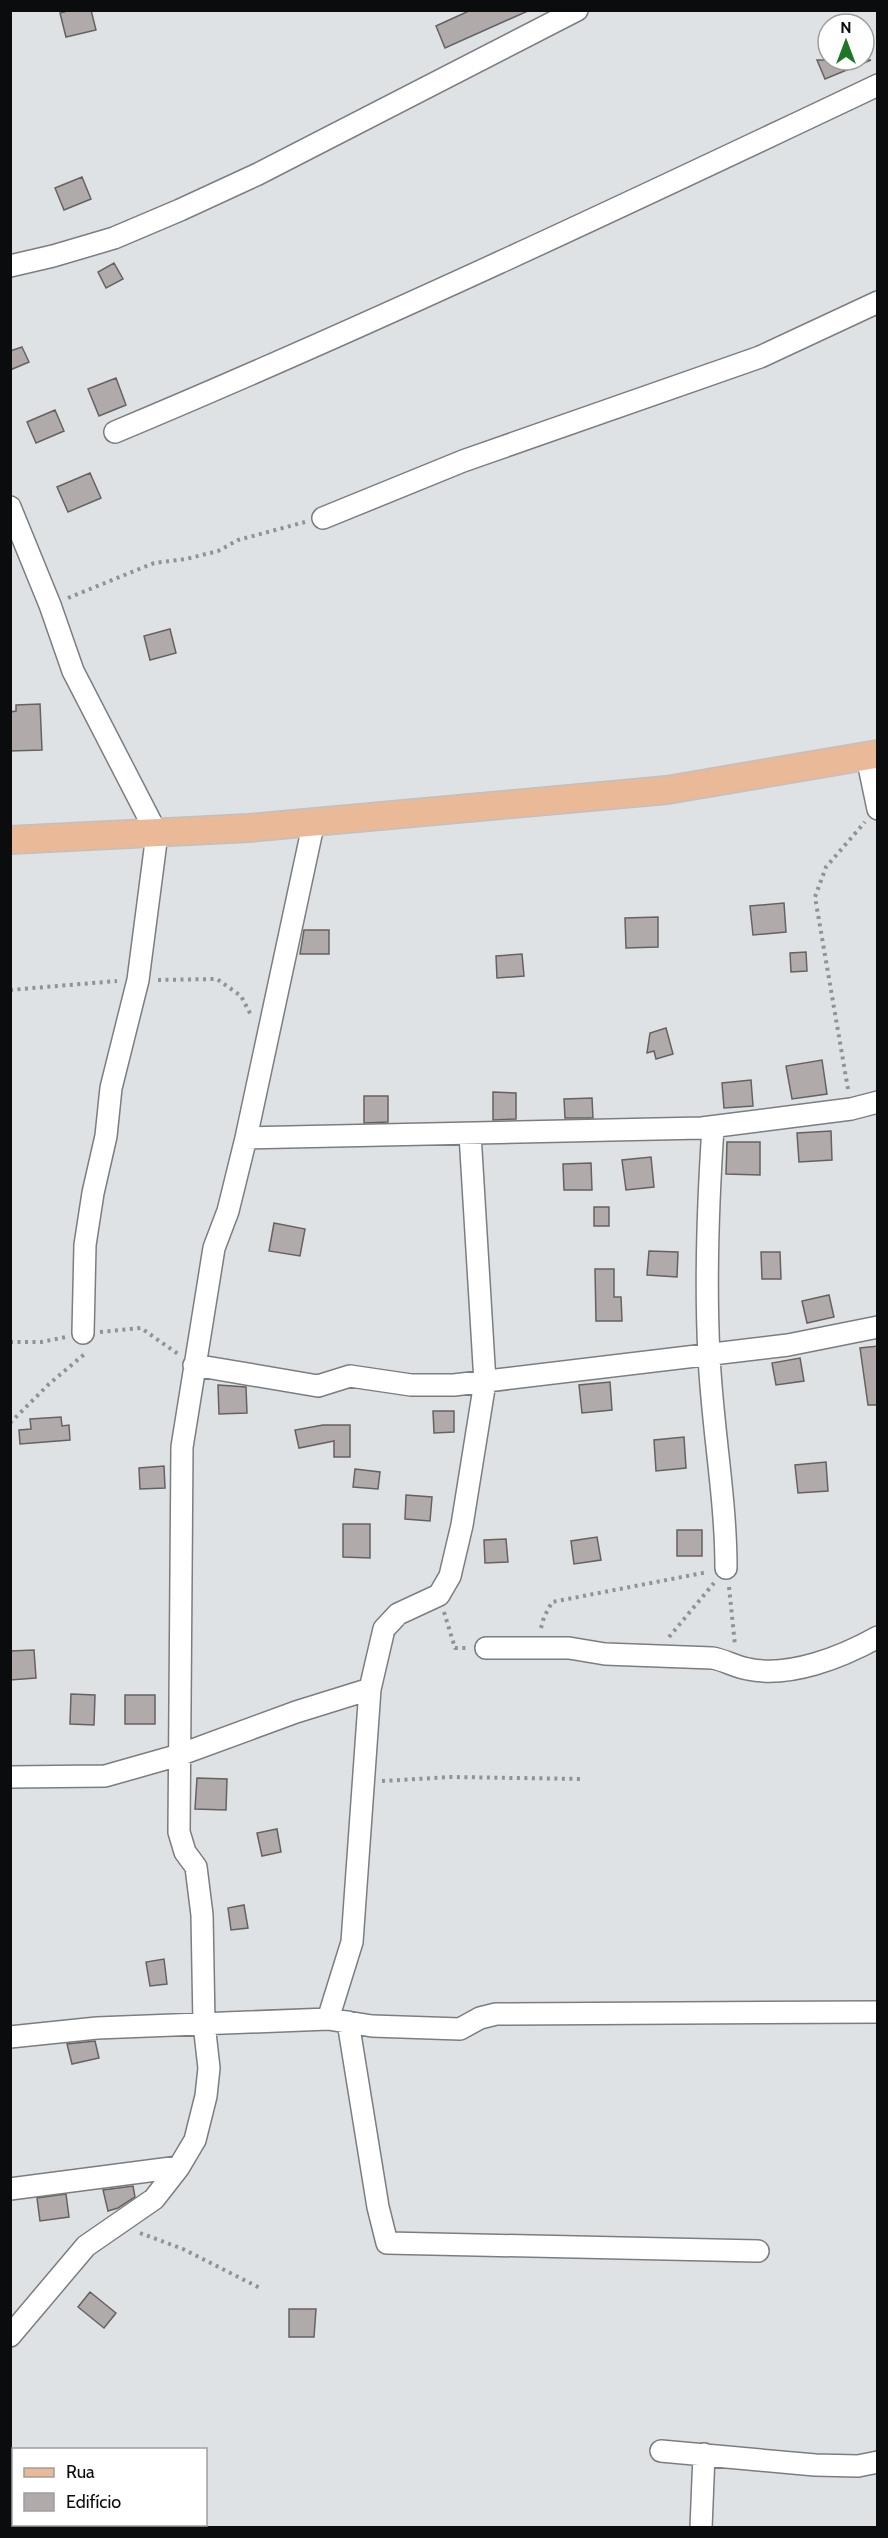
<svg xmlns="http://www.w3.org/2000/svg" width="888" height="2538" viewBox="0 0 888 2538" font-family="Cabin,sans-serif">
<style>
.building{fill:#b0abaa;stroke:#666261;stroke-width:1.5}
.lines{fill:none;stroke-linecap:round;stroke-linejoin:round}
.minor-casing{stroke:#7b7d80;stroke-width:24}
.major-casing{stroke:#c0c0c0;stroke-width:30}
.path{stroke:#909395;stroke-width:4;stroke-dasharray:3 4.5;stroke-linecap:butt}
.minor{stroke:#fff;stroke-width:21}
.major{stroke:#eab998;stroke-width:27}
</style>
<rect width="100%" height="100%" fill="#dfe2e5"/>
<path class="building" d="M71,10H91L96,30L66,37L60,13Z
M471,10H530L445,48L436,26Z
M817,60H871L825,79Z
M82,177L91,199L64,210L55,188Z
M114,263L123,279L106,288L98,272Z
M22,347L29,362L10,370V351Z
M116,378L126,405L99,416L88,389Z
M55,410L64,431L36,443L27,422Z
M90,473L101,498L68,512L57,487Z
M170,629L176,653L150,660L144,636Z
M40,704L42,750L10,751V712L16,711V705Z
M784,903L786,932L753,935L750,906Z
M658,917V947L626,948L625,918Z
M304,930H329V954H300Z
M806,952L807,971L791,972L790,953Z
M522,954L524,976L497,978L496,956Z
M666,1028L673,1054L656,1059L654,1051L647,1053L650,1033Z
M822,1060L827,1094L792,1099L786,1066Z
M751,1080L753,1106L724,1108L722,1083Z
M493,1092L516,1093V1119L493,1120Z
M364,1096H388V1122L364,1123Z
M592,1098L593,1118H565L564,1099Z
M831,1131L832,1160L799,1162L797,1133Z
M727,1142H760V1175L726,1174Z
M651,1157L654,1187L626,1190L622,1160Z
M591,1163L592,1190H564L563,1164Z
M594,1207H609V1226H594Z
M274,1223L305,1229L300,1256L269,1251Z
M649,1251L678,1252L677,1277L647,1275Z
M761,1252H780L781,1279H762Z
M595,1269H614V1297H621L622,1321H596Z
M829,1295L834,1317L807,1323L802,1301Z
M878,1346V1405H868L860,1348Z
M800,1358L804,1381L776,1385L772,1363Z
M610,1382L612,1410L582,1413L579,1385Z
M218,1385L246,1387L247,1413L219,1414Z
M433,1411H454V1432L434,1433Z
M61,1417L62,1426L69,1425L70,1440L20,1444L19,1430L31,1429L30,1419Z
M323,1425H350V1457H334V1441L299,1448L295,1430Z
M684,1437L686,1468L656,1471L654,1440Z
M826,1462L828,1491L798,1493L795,1465Z
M164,1466L165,1488L140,1489L139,1468Z
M355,1469L380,1472L378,1489L353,1487Z
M406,1495L432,1497L430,1521L405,1519Z
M343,1524H370V1558L343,1557Z
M677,1530H702V1556H677Z
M597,1537L601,1560L574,1564L571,1541Z
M506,1539L508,1562L485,1563L484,1540Z
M34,1650L36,1678L10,1680V1651Z
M71,1694L95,1695L94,1725L70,1724Z
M125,1695H155V1724H125Z
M197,1778L227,1779L226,1810L195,1809Z
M277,1829L281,1852L262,1856L257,1833Z
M244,1905L248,1928L231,1930L228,1908Z
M164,1959L167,1984L150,1986L146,1962Z
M95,2041L99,2058L72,2064L67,2044Z
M133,2186L135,2197L118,2208L108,2211L103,2190Z
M66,2194L69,2217L40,2221L37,2198Z
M90,2292L116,2313L104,2328L78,2307Z
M289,2309H316L314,2337H289Z"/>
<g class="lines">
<g class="minor-casing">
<path id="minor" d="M10,266L53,256L114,238L180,210L258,174L577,10
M115,432C373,324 625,205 878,85
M10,507L50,605L73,671L157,834L138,980L111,1088L106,1136L93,1193L85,1245L83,1333
M323,518L463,461L760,357L878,302
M867,757L878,809
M713,1127C708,1203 705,1279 709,1355C712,1426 726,1497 726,1568
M246,1138L702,1128L851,1109L878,1102
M194,1365L318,1386L350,1376L411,1385H454L788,1345L878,1327
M486,1648H569L605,1654L712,1658C725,1660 735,1667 748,1669C790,1678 842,1657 878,1637
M10,1777L105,1776L179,1755L296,1712L370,1689
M328,2019L352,1942L370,1689L384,1629L398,1614L439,1595L450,1576L462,1525L485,1382L470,1134
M348,2022L378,2207L387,2243L758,2251
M10,2037L97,2028L328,2019L372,2026L460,2029L480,2018L496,2014L878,2012
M10,2189L179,2167
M10,2336L86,2246L154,2199L179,2167L195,2140L206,2096L209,2068L204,2024L202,1915L196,1867L185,1852L179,1832L182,1447L214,1248L228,1211L246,1138L314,821
M661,2451L815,2465L858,2466L878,2462
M701,2528L704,2454"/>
</g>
<g class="major-casing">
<path id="major" d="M10,840L249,828L667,790L878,754"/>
</g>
<path class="path" d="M68,598L154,563L186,559L218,551L238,540L305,522
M158,980L217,979L241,996L252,1017
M10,990L117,981
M848,1089L815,897L826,867L865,822
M100,1332L141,1328L178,1354
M10,1342H41L66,1337
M10,1423L49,1384L87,1352
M729,1587L735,1645
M444,1612L455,1648H467
M541,1628L544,1617L552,1602L708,1572
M669,1637L714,1583
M382,1781L451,1777L584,1779
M140,2233L183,2249L262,2289"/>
<use href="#minor" class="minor"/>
<use href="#major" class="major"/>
</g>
<rect width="888" height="2538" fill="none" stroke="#0b0c0d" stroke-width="24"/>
<rect x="12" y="2448" width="195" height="78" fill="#ffffff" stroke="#9d9e9e" stroke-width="1.5"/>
<rect x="24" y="2468" width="30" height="9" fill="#eab998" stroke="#9d9e9e" stroke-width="1.5"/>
<text x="66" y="2478" font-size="18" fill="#0b0c0d">Rua</text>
<rect x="24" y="2493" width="30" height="18" fill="#b0abaa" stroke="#9d9e9e" stroke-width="1.5"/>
<text x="66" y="2508" font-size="18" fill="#0b0c0d">Edifício</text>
<g transform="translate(846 42)"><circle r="28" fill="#ffffff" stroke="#9d9e9e" stroke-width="1.5"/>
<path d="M0-4.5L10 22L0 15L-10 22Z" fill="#1e7725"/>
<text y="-9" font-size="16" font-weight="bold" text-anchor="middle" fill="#0b0c0d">N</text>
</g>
</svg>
